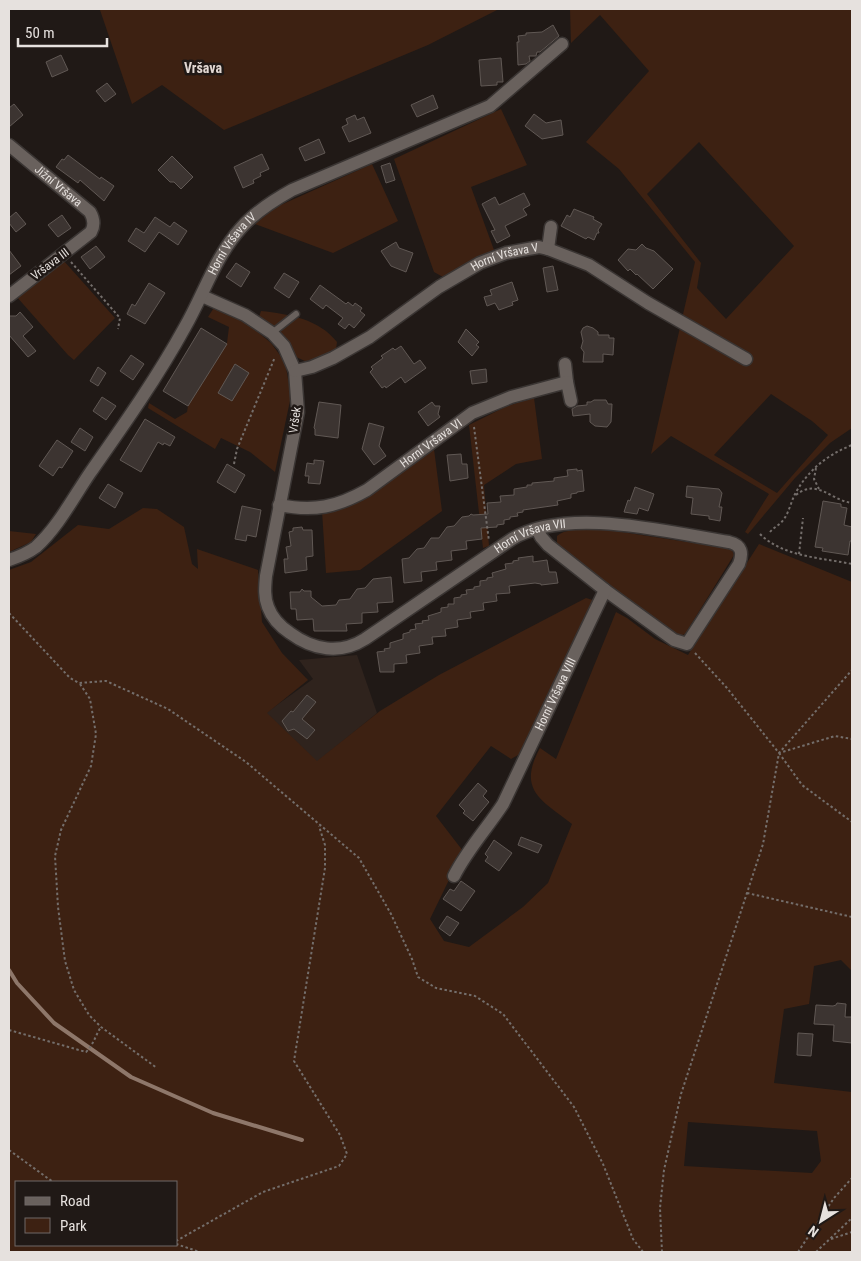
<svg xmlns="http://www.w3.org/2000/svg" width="861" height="1261" viewBox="0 0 861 1261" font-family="'Roboto Condensed',sans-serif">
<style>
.built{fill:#2f231d}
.green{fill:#3d2112;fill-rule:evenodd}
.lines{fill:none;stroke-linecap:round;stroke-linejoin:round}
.stream{stroke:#8e776a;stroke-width:4}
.building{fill:#3c3431;stroke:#605854}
.service-casing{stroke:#3a3533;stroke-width:9}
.minor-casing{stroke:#3a3533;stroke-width:15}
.path{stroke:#746e6b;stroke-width:2;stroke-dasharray:2.5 2.5;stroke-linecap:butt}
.service{stroke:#69615d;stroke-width:6}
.minor{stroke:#69615d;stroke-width:12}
.labels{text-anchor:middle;stroke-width:5;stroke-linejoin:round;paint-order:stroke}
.street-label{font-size:12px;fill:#e6e1de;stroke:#201916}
.neighbourhood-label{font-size:14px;font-weight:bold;fill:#e2d8d3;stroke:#201916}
</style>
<rect width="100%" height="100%" fill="#201916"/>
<path class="built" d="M357,655L377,713L317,762L266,713L313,679L299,660Z"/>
<path class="green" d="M103,9H499L428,45L224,130L162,85L132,104L100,10Z
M570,9H852V428L830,443L795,478L748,534L745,532L769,494L671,436L651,454L695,262L619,169L586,142L649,71L600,15L571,43ZM699,142L794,246L726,319L697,288L701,263L647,194ZM771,394L812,421L828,435L777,493L714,455Z
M501,109L527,165L471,187L494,250L443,277L434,272L394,159Z
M372,164L398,221L333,253L255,224L274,208Z
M63,260L115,318L74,360L68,355L16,296Z
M215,306L248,324L271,343L285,362L291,396L275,472L250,452L221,438L215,449L148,408L149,403L175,419L187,412L188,406L227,343L229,327L208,317Z
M261,311C289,314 319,319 337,342L336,349L314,360L305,361L296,357L280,334L259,317Z
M534,398L542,459L516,464L484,485L489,546L483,548L469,425L507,406Z
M434,449L442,511L360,570L326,573L322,511L368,496Z
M143,508L157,509L184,527L192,564L198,569L197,549L258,570L262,622L282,653L308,680L267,713L317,761L380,711L439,675L586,598L606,604L536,745L511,759L491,746L436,816L463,851L430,919L444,941L469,947L523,907L548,883L572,824C541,800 517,790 540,748L556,759L616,612L627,618L655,639L688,655L759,544L852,582V971L841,960L814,966L809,1004L784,1009L774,1083L852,1092V1252H9V570L31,562L78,525L109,529ZM688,1122L817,1131L821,1161L812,1173L684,1166ZM16,1182H176V1245H16Z
M602,529L720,547L732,550L734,555L685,634L680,636L674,634L562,551L557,545V536C567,527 589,530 602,529Z
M9,531L36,534L31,542L9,552Z"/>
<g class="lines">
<path class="stream" d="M9,970L17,983L54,1023L131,1077L213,1113L302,1140"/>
</g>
<path class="building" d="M553,25L559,36L540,52H537L536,56H529L530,61L526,64L518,65L517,42H519L518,36L526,35V33L542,32Z
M61,55L68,70L52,77L46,62Z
M501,58L503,82H497V85L481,86L479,60Z
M107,83L116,94L105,102L96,91Z
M433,95L438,108L417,117L411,105Z
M14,104L23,115L9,127V108Z
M534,114L546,123L561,120L563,135L542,139L525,126Z
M355,115L357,120L364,117L371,133L349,142L342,127L348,124L346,119Z
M319,139L325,153L305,161L299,148Z
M262,154L269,169L260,173L261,176L253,180L254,183L243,188L234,167Z
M68,155L100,179L101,177L114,186L104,201L80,180L78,183L56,167L62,159L64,160Z
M172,156L193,177L181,189L174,182H170L158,170Z
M390,163L395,180L386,183L381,166Z
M524,193L530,205L523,209L527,215L505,226L510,236L497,243L491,231L495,230L482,204L495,197L499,205Z
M574,209L594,217L593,219L602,224L598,230L599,233H597L594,240L588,237L586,239L561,226L567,215L570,217Z
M16,212L26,224L16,232L9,223V218Z
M62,215L71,228L58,237L48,225Z
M155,217L170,227L174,222L187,231L178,245L159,232L145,252L128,241L136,228L144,233Z
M396,242L399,248L413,253L406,272L391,266L381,251Z
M642,244L646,248L654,251L673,269L653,289L637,274L636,275L630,269L628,271L618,260L628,249L636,250Z
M96,246L105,257L90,269L81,257Z
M9,250L21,266L9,275Z
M236,263L250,272L241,287L226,277Z
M553,266L558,290L547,292L543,268Z
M284,273L299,282L289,298L274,288Z
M512,282L518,300L512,302L513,305L499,310L495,303L487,306L484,297L492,295L490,290Z
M149,283L165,293L145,324L127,314L132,304L135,306Z
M320,285L346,304L348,302L353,306L355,303L362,308L360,311L365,315L354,328L349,324L345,329L338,324L343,318L326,305L323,309L310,299Z
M20,312L33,327L23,336L36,351L28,357L9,335V316H16Z
M587,326L593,328L598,332V335H609V338H614L613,355L603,354V362H583L584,352L581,348L583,341L581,332L583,328Z
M201,328L227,344L188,406L163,391Z
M466,329L479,342L476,345L479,347L472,356L458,342Z
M401,346L414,364L420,360L426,368L405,383L401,377L386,388L385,386L382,388L370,372L373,369L371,367L383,358L381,356L393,348L395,350Z
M131,355L144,364L133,380L120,371Z
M235,364L249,373L232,401L218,393Z
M98,367L106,373L98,386L90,381Z
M486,369L487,382L472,384L470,371Z
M102,397L116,406L106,420L93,411Z
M594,400H606L608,404H612L611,422L607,427L595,426L590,422V414L573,416L572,409L577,406L587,405V402H591Z
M319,402L341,405L338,438L315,435V429L314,428Z
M432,402L435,406H440L438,414L440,417L428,426L418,412Z
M145,419L175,437L170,446L164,443L163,445L158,442L141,472L120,460Z
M369,423L384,427L379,446L386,456L374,465L362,449Z
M80,428L93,437L85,451L71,442Z
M57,440L73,451L62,468L59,467L53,476L39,466Z
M461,454L462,464H467L468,478L450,481L447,455Z
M314,460L324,461L320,484L308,483L309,476H305L307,463L314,464Z
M227,464L245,475L235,493L217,482Z
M577,469V471L582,470L584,491L577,492V493L571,494V498L557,501L558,505L523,510V512L517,513L518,516L510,517V519L504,520V524L497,525V527L481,528L482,539L466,541L467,549L451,551L452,560L436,562L437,570L421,572L422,581L404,583L402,559L409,558L417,549L424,548L431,538H439L447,527L454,526L462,517L469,516L471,514L473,515L488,514L487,503L501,502L500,496L514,495V489L527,487V485H532V483L554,481V478L568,476L567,470Z
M108,484L123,493L115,508L99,498Z
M687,486L719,489L722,493L719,507H722L720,521L709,519V516L691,514L693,498L686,497Z
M635,487L654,494L648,511L639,508L637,514L624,512L628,500L630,501Z
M823,501L841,504V507L847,508L844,525L852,527V541H850L848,555L822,551L823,548L815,547Z
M242,506L261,510L256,537L247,535L246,541L235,539Z
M302,527L303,530H312L313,556L306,557L307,570L285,573L284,559H288L286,547L291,546L289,532L293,531V528Z
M533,556V562L547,560L549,572H556L558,583L541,585V584L535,583L509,586L510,593L496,594L497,601L483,603L484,610L470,612L471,618L457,620L458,627L445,629L446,636L432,637L433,644L419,646L420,653L406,655L407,663L394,664V672H380L377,652L385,651L384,649L390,648V643L403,639V634L410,632V630L416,629L415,624L423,623L422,621L429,620L428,616L441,612V608L448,607V604H454V598L461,597V595L467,594L466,590L474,589V587L480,586V581L487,580V578L493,577L492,573L506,569L505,564L513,563V561L519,560L518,558Z
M391,577L393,602L377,603L378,612L362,613V623L346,624L347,631H314L313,619L297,620L296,609H291L290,592H300L302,589L304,591H311V597L322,606L336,605L339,600L350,599L357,589L365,588L373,579Z
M307,695L316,702L302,719L315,730L307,739L294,729L288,731L282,721L291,711L293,712Z
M478,783L487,791L483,796L489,802L473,821L463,813L465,811L459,805Z
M521,837L542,845L538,853L518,845Z
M494,840L512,853L499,871L485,861L488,857L485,854Z
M461,881L475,891L461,911L443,899L450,889L454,891Z
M447,916L459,923L450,936L439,928Z
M837,1003L846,1004L845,1017H852V1043L833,1041L834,1025L814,1024L816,1005L833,1006L836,1005Z
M798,1033L813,1034L811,1056L797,1055Z"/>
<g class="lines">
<g class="service-casing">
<path id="service" d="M272,333L296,314"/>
</g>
<g class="minor-casing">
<g id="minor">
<path id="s1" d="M9,145L90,212C94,219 95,225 91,232L9,296"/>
<path d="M548,249L551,227"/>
<path id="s2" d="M202,296L245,315L272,333L284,346L295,371L298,412L266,576C265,587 264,597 268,607C272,618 281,627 290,633C313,650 340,655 365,639L512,539C568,506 667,532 729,542C742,545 743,553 739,564L687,644L674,640L605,590"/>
<path d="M565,364L567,382"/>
<path id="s3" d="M295,371L312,367L333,358L370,337L439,287L480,263L506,253L539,247L548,249L589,265L648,303L746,359"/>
<path id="s4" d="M279,505C314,512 337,507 367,490L472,413L511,397L567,382L571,401"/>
<path id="s5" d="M9,560C18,557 28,553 36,547C58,527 73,498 90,473C123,426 157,378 185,327C204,294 215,257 241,228C255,212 274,200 292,190L490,106L562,44"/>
<path id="s6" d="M454,876C467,850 488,827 503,804L605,590L548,545L541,537L537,529"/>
</g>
</g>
<path class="path" d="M71,262L120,318L118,329
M474,427L489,541
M234,464L237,449L275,357
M816,468L814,479L819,489
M796,495C817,478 830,500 852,503
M770,532C774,527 780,525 784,519C789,512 791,502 795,494C808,470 827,455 852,445
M760,534C783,557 823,558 852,564
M799,554L803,518
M9,613L70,678L79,683L106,681L168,709L246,762L359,858L391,914L412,959L418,977L436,988L475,996L503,1014L574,1107L603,1164L633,1239L643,1252
M695,653L727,688L779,753L835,736L852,739
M80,684L90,699L96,734L91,766L61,830L55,856L58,907L65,961L74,990L89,1015L101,1027L157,1068
M779,753L802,785L852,822
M747,893L852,917
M9,1030L86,1052C94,1044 95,1036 101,1027
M9,1150L53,1182
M831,1239L852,1232
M176,1241L263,1192L339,1166L347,1154L340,1135L294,1061L325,868V845L319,826
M176,1244L200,1252
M662,1252L660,1208L664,1170L681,1094L763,844L779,753L852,670
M798,1252L834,1198L852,1178
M816,1252L852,1218"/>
<use href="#service" class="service"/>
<use href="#minor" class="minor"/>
</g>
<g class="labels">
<g class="street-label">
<text dy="4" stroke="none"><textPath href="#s1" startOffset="64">Jižní Vršava</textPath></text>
<text dy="4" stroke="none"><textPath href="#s5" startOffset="392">Horní Vršava IV</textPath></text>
<text dy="4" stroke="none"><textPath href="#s3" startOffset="241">Horní Vršava V</textPath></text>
<text transform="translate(50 264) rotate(-37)" y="4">Vršava III</text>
<text transform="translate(295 420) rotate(-82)" y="4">Vršek</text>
<text dy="4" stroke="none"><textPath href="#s4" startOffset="171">Horní Vršava VI</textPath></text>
<text dy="4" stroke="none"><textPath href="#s2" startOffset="675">Horní Vršava VII</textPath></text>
<text dy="4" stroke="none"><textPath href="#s6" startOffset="209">Horní Vršava VIII</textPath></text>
</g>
<g class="neighbourhood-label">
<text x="203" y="73">Vršava</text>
</g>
</g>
<rect width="861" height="1261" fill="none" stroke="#e6e1de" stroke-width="20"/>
<rect x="15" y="1181" width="162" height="65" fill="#201916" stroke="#6f6966"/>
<rect x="25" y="1197" width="25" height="8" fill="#69615d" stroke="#6f6966"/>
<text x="60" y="1206" font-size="15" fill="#e6e1de">Road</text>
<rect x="25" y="1218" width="25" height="15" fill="#3d2112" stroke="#6f6966"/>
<text x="60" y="1231" font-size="15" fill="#e6e1de">Park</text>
<g transform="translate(821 1221) rotate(216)" stroke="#201916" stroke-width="4" paint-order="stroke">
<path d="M0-4L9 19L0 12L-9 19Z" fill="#e6e1de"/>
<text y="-8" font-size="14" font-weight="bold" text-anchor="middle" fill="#e6e1de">N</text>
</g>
<path d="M18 38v8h89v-8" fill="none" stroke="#e6e1de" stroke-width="2.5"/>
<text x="25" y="38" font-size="15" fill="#e6e1de" stroke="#201916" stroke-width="4" paint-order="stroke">50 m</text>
</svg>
